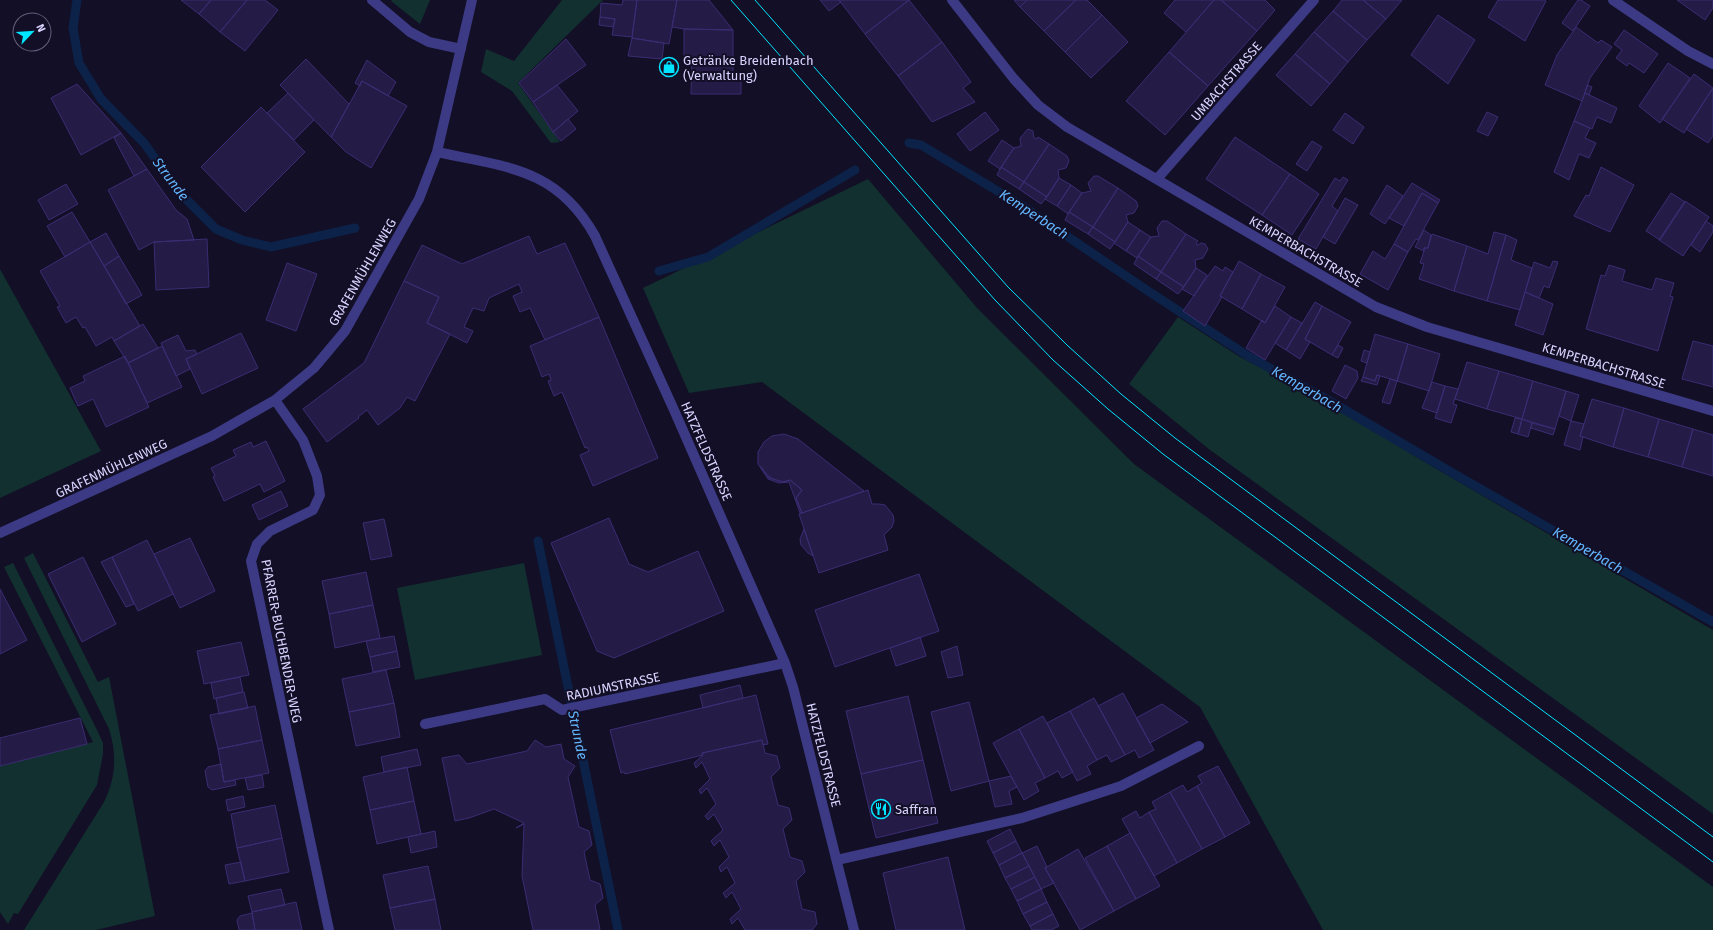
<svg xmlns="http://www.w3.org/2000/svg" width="1713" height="930" viewBox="0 0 1713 930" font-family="'Fira Sans',sans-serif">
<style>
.green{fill:#12302f}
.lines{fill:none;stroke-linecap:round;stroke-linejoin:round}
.stream{stroke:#0c2248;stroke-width:9}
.building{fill:#241b47;stroke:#3b2d73}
.minor{stroke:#3d3a85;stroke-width:10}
.tram{stroke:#00e5ff;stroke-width:1}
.labels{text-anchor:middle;stroke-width:4;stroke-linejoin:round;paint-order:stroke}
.poi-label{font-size:13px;fill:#d9d4ff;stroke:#130f26;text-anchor:start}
.street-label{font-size:13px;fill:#d9d4ff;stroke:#130f26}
.water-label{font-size:14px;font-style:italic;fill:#62b6ff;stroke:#130f26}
</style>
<rect width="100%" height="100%" fill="#130f26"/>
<path class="green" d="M392,0H430L420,24L391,1Z
M562,0H603L518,83L560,142L551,143L512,91L481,72L486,49L514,61Z
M868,179L978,309L1134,464L1713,887V930H1323L1200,707L762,382L689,393L643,288Z
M0,269L101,451L0,498Z
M1178,317L1240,357L1327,402L1423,461L1713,630V814L1210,450L1129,384Z
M33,553L98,682L109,677L155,916L96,930H24L104,802C116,778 117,754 109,729L24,558Z
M13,563L97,730L103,743V754L97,785L18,914L14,913L8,924L0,912V766L93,742L4,567Z
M524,563L542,655L415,680L397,588Z"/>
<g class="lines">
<path class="stream" d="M77,0L73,28L79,63L101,99L144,143L179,192L216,229L242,240L271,247L355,228
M909,143L921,145L1021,205L1148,291L1248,356L1328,400L1456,475L1713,622
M659,271L708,257L855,170
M538,541L618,930"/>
</g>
<path class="building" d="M181,0H211L199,14Z
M211,0H247L220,32L199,14Z
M247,0H265L278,10L245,51L220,32Z
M623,0H637L632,37L612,35L615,19L600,17L601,3L622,5Z
M637,0H677L669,44L632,38Z
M677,0H709L733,30L684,29L672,27Z
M820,0H839L841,2L829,11Z
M839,0H909L865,34Z
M909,0L942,42L898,76L865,34Z
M1014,0H1027L1020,7Z
M1027,0H1076L1044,31L1020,7Z
M1076,0H1087L1102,15L1065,52L1044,31Z
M1175,0H1214L1186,32L1164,13Z
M1214,0H1221L1257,31L1208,86L1169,52Z
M1221,0H1265L1275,10L1257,31Z
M1342,0H1363L1386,19L1367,40L1333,11Z
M1363,0H1402L1386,19Z
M1498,0H1544L1546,1L1525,41L1488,17Z
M1578,0H1581L1590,6L1573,31L1562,23Z
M1677,0H1713V8L1705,20Z
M1333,11L1367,40L1348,62L1314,32Z
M1102,15L1128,42L1091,78L1065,52Z
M1438,15L1475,40L1448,84L1411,55Z
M600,17L615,19L613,27L599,25Z
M1576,27L1598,43L1601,40L1612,47L1590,78L1582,101L1545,85L1557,55Z
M684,29L733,30V58L684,57Z
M1624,30L1658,54L1644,73L1629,63L1627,66L1616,58L1622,50L1614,44Z
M1314,32L1348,62L1330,84L1295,54Z
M632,38L664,43L662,59L628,56Z
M566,39L586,65L533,102L519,83Z
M942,42L971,82L963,88L975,102L932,122L898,76Z
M1169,52L1208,86L1165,135L1126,101Z
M1295,54L1330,84L1311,106L1276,75Z
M692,57L733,58V80H741V94H691Z
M306,59L349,104L331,137L280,85Z
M367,60L396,82L388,96L362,81L360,86L355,83Z
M1668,63L1690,78L1660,123L1639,106Z
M1694,74L1713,88L1684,133L1662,119Z
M362,81L407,106L371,168L346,152L331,137Z
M77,84L121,133L81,155L51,98Z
M557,85L578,111L553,132L533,102Z
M1587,85L1592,87L1589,95L1585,93Z
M1713,88V136L1708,143L1686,129Z
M288,93L314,120L294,140L267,113Z
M1585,93L1617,108L1611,123L1597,117L1592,129L1574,121Z
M261,107L305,152L245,212L201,167Z
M985,112L999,130L970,151L957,134Z
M1487,112L1498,117L1488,136L1477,131Z
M1345,113L1364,127L1353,144L1333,130Z
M568,119L576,129L561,141L553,132Z
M1574,121L1590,128L1585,138L1596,143L1589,158L1579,154L1569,180L1554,172Z
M1028,129L1033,131L1034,138L1036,139L1038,137L1049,144L1024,182L1001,167L1014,148L1021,146L1020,138Z
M121,133L147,169L134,176L114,138Z
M1235,137L1290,174L1262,215L1206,179Z
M1002,140L1014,148L1000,169L988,161Z
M1312,141L1322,147L1307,171L1296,164Z
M1049,144L1067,156L1069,161L1066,168L1058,170L1059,178L1047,197L1024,182Z
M1001,167L1024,182L1019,189L997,175Z
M1601,167L1634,185L1610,232L1574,216L1586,195L1589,196Z
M147,169L176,210L187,219L194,240L154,242L139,250L108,190Z
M1290,174L1319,194L1292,235L1262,215Z
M1094,176H1098L1118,188L1093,227L1069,212L1082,193L1091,191L1088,183Z
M1343,177L1348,180L1332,206L1338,211L1316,249L1298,239L1335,178L1340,181Z
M1059,178L1071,185L1057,206L1045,199Z
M1024,182L1047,197L1041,204L1019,189Z
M1412,183L1440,200L1438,203L1422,193L1404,226L1389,218Z
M66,184L78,204L49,220L38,200Z
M1071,185L1082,193L1068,214L1057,206Z
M1387,185L1403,196L1385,224L1370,214Z
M1118,188L1136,201L1138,206L1134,213L1126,215L1128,222L1115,242L1093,227Z
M1422,193L1438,203L1418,240L1416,239L1408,252L1394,244Z
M1671,193L1685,202L1660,240L1646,231Z
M1345,198L1358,205L1335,244L1323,237Z
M1685,201L1709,217L1683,256L1659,240Z
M72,212L90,242L65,257L47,226Z
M1069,212L1093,227L1088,234L1065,220Z
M1162,221H1167L1186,234L1161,272L1138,256L1151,237L1159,236L1157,228Z
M1706,221L1713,226V232L1700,252L1691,245Z
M1128,222L1140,230L1126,251L1114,243Z
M1093,227L1115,242L1110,249L1088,234Z
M1140,230L1151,237L1137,258L1126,251Z
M1424,230L1431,235L1428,248H1424V251L1415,247Z
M1494,232L1506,235L1487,301L1454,291L1467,246L1488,254Z
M106,233L119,256L104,266L90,242Z
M1186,234L1198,241L1196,244L1198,245L1201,243L1205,244L1208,249L1203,258L1195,260L1196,268L1184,287L1161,272Z
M1432,234L1467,246L1454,291L1419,279L1424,264L1420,263L1424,251V248H1428Z
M1506,235L1517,240L1511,260L1532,268L1520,310L1487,301Z
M529,236L537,254L565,243L599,317L545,340L530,308L520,312L513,296L522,292L519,284L489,298L484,311L473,308L464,327L473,331L467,343L427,323L439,297L404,281L422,245L462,264Z
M207,239L209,287L156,290L154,242Z
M90,242L140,326L114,341L112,337L96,346L85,327L83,328L76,317L66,323L57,307L60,306L40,271Z
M1394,244L1408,252L1388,290L1360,274L1373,251L1385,259Z
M119,256L142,295L126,304L104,266Z
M1138,256L1161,272L1156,279L1134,264Z
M1239,261L1261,274L1242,309L1220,296Z
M1553,261L1558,262L1549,288L1544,286L1539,298L1525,292L1534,262L1550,268Z
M287,263L317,274L296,331L266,320Z
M1609,265L1625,270L1622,281L1652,290L1656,278L1674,283L1670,296L1673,297L1658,351L1586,329L1601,275L1605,276Z
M1215,266L1223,271L1225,267L1233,272L1220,296L1222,297L1205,326L1183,311Z
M1196,268L1207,275L1194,296L1182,289Z
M1161,272L1184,287L1178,294L1156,279Z
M1261,274L1285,287L1265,323L1242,309Z
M404,281L439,297L427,323L450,334L415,401L407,397L400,408L378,425L367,410L358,417L359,418L327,442L303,409L364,363Z
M1525,292L1553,304L1543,335L1515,325Z
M1315,302L1322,306L1305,339L1310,342L1300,359L1286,350Z
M1275,306L1291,317L1265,360L1246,348L1262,320L1265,323Z
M1322,306L1351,322L1332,355L1305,339Z
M599,317L658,458L593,486L580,455L589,451L587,447L585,448L562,392L554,396L548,381L551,380L549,374L542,377L530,346Z
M1291,317L1302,323L1286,350L1275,343Z
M143,324L158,348L128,363L114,341Z
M241,333L258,368L202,394L186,359Z
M1375,334L1408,344L1397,381L1377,375L1375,381L1363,377Z
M178,335L186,351L195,350L197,354L186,359L190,369L176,376L161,343Z
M1693,341L1713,346V387L1682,379Z
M1408,344L1440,354L1429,391L1397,381Z
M1338,345L1343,348L1338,358L1332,355Z
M162,346L182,387L147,403L128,363Z
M1364,350L1370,352L1367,363L1361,361Z
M125,356L149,407L106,427L93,399L78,406L70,388L85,381L83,376Z
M1467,362L1499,371L1487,409L1455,399Z
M1345,365L1357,371L1358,378L1346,399L1332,391Z
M1499,371L1533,381L1522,419L1487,409Z
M1377,375L1380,376L1377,385L1361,381L1363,377L1375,381Z
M1390,379L1397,381L1390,404L1382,402Z
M1533,381L1566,391L1555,429L1522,419Z
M1432,382L1445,386L1437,413L1422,408Z
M1445,386L1458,389L1453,404L1457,405L1451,423L1435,418Z
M1566,391L1579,395L1571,421L1559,416Z
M1592,399L1624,408L1613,447L1580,436Z
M1624,408L1659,419L1648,457L1613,447Z
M1515,418L1522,419L1518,434L1511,432Z
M1522,419L1532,423L1528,437L1518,434Z
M1659,419L1693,429L1682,467L1648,457Z
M1571,421L1584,424L1580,436L1583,437L1580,450L1564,445Z
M1532,423L1555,429L1553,435L1531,428Z
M1693,429L1713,435V476L1682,467Z
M784,434L798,439L864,491L802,513L796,498L802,490L790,480L783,482L769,478L761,467H760L758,464V452L764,442L772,436Z
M266,441L285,481L264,492L260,484L224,501L213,477L215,476L211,468L236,456L233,450L251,442L253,447Z
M760,467H761L767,475L773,479L783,482L790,480L802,490L796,498L802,513H800L789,482L779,483L768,479Z
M868,490L872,504H879L885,505L893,515L894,521L892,527L884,535L888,550L819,573L799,514Z
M281,491L288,506L259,520L252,505Z
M609,518L629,564L648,572L698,551L724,611L614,658L597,651L551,543Z
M384,519L392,556L371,560L363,523Z
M804,529L813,556L808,553L801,545L800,539Z
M190,538L215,591L180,608L154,554Z
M147,540L173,594L138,611L112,557Z
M83,557L116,624L82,642L48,574Z
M112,557L134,604L126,607L101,562Z
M366,572L373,605L329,614L322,581Z
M919,574L939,631L835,667L815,610Z
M0,589L27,640L0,654Z
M373,605L380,638L335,648L329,614Z
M394,636L397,651L370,657L366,641Z
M920,637L926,656L896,666L890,648Z
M241,642L249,675L204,684L197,651Z
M957,646L963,675L948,678L941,652Z
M397,651L400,667L373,672L370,657Z
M386,670L394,703L349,712L342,679Z
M240,677L243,692L214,699L211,683Z
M740,685L743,698L703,708L700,695Z
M243,692H244L248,708L219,714L216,698Z
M1123,693L1154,750L1139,758L1135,750L1125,755L1098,706Z
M756,695L768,744L763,745L762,740L702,753L703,755L625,774L624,772L621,773L610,730Z
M908,696L923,760L861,774L846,711Z
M1094,698L1125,755L1111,762L1107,755L1097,760L1070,711Z
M969,702L989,781L951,791L931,712Z
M394,703L400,737L356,746L349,712Z
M1162,704L1188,722L1150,743L1136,718Z
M255,706L262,740L218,749L210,715Z
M1070,711L1097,760L1087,766L1091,774L1077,781L1047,723Z
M1043,716L1073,772L1062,778L1058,771L1045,778L1019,729Z
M80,718L87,744L0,766V738Z
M1019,729L1045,778L1035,783L1039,791L1024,800L993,743Z
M262,740L269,773L224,782L218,749Z
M535,740L546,747L561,744L564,759L575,766L568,777L579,827L589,831L592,845L584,852L590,880L600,884L603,898L595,905L600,930H533L522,876L524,824L516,828L524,823L494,809L469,818L455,821L442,758L459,755L467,764L527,751Z
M762,740L765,753L777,756L780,768L771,777L778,805L789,808L792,820L783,829L790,857L802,861L805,872L796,881L802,909L815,912L817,924L812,930H745L738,918L732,924L730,919L741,909L732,892L726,898L723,893L735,883L727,867L721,872L719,867L729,857L720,840L714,846L711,841L723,830L714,814L708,820L705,816L716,804L707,788L701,794L699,790L710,779L702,762L696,768L694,763L703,755L702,753Z
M417,749L421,765L384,772L381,757Z
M923,760L938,823L876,838L861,774Z
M221,764L224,782L235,780L236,785L212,790L208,787L205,771L208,767Z
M1218,766L1250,823L1225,837L1197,786L1202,783L1198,776Z
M407,767L414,801L370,810L363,777Z
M262,775L264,787L248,790L245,778Z
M1011,776L1017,787L1009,791L1012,804L995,807L989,781Z
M1183,785L1187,792L1197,786L1225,837L1202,849L1170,792Z
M1170,792L1202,849L1177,863L1149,812L1156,809L1152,802Z
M243,796L245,807L228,811L226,800Z
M414,801L421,834L377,844L370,810Z
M275,805L282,838L237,848L231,814Z
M1136,811L1140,818L1149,812L1177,863L1154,876L1122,819Z
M1010,829L1016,841L993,853L987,841Z
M435,831L437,847L411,853L408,837Z
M1130,833L1160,886L1136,899L1107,846Z
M282,838L289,872L245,881L237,848Z
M1016,841L1022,853L999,865L993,853Z
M1037,846L1047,867L1045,868L1054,883L1041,889L1022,853Z
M1107,846L1136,899L1114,911L1085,858Z
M1078,849L1114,911L1080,930L1045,868Z
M1022,853L1029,866L1005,878L999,865Z
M948,857L965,930H896L883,873Z
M241,862L245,881L229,884L225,865Z
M428,866L435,899L390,908L383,875Z
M1029,866L1035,877L1011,889L1005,878Z
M1035,877L1041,889L1017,901L1011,889Z
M281,889L285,905L252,912L248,896Z
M1041,889L1047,902L1023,914L1017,901Z
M435,899L441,930H395L390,908Z
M296,902L302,930H255L252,912Z
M1047,902L1053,914L1030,926L1023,914Z
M252,913L255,930H239L237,920L240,916Z
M1053,914L1059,926L1051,930H1032L1030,926Z"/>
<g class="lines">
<path class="minor" d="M372,0L410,32L429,42L461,49
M952,0L1014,79L1038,105L1067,127L1376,307L1427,327L1713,411
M1613,0L1688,51L1713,64
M437,152C506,167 557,168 595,236L674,410L785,663L793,687L854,930
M1157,179L1314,0
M275,400L303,440L317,476L320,495L313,510L270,531L257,544L251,561L329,930
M0,533L212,436L275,400L314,368L345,331L419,199L437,152L472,0
M425,724L545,699L562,710L785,663
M837,860L1022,818L1121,786L1199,746"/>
<path class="tram" d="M731,0L995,300L1053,360L1108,409L1163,454L1713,862
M755,0L1008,287L1067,345L1121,394L1175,438L1713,837"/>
</g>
<defs>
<g id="shop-ring" transform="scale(1)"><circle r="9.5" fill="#130f26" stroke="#00e5ff" stroke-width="1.5"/><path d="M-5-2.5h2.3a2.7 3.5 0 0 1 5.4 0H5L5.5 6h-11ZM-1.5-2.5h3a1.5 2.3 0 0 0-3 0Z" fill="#00e5ff"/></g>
<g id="restaurant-ring" transform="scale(1)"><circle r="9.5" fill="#130f26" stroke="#00e5ff" stroke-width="1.5"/><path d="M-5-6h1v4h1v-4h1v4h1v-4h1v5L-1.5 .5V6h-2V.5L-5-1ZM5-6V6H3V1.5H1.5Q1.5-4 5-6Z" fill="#00e5ff"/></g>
</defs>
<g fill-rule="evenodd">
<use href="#shop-ring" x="669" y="67"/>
<use href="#restaurant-ring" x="881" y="809"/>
</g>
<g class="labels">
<g class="poi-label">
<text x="683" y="65">Getränke Breidenbach<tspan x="683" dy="15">(Verwaltung)</tspan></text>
<text x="895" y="814">Saffran</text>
</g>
<g class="street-label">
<text transform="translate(1226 81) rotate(-49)" y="5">UMBACHSTRASSE</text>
<text transform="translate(1306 251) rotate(30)" y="5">KEMPERBACHSTRASSE</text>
<text transform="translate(362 272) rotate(-60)" y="5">GRAFENMÜHLENWEG</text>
<text transform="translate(1604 365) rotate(17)" y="5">KEMPERBACHSTRASSE</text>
<text transform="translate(707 451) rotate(66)" y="5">HATZFELDSTRASSE</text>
<text transform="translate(111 468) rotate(-25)" y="5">GRAFENMÜHLENWEG</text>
<text transform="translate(282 641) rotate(79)" y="5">PFARRER-BUCHBENDER-WEG</text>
<text transform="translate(613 686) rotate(-12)" y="5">RADIUMSTRASSE</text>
<text transform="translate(824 755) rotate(76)" y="5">HATZFELDSTRASSE</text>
</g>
<g class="water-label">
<text transform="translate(171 179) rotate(53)" y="5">Strunde</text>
<text transform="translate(1034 214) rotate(33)" y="5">Kemperbach</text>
<text transform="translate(1307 389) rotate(30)" y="5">Kemperbach</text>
<text transform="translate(1588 550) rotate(30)" y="5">Kemperbach</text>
<text transform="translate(578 735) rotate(78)" y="5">Strunde</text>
</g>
</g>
<g transform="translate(32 32) rotate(65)"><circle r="19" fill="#130f26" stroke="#625e7d"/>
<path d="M0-3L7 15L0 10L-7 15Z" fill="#00e5ff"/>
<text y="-6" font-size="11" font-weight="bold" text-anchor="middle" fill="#d9d4ff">N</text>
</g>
</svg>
